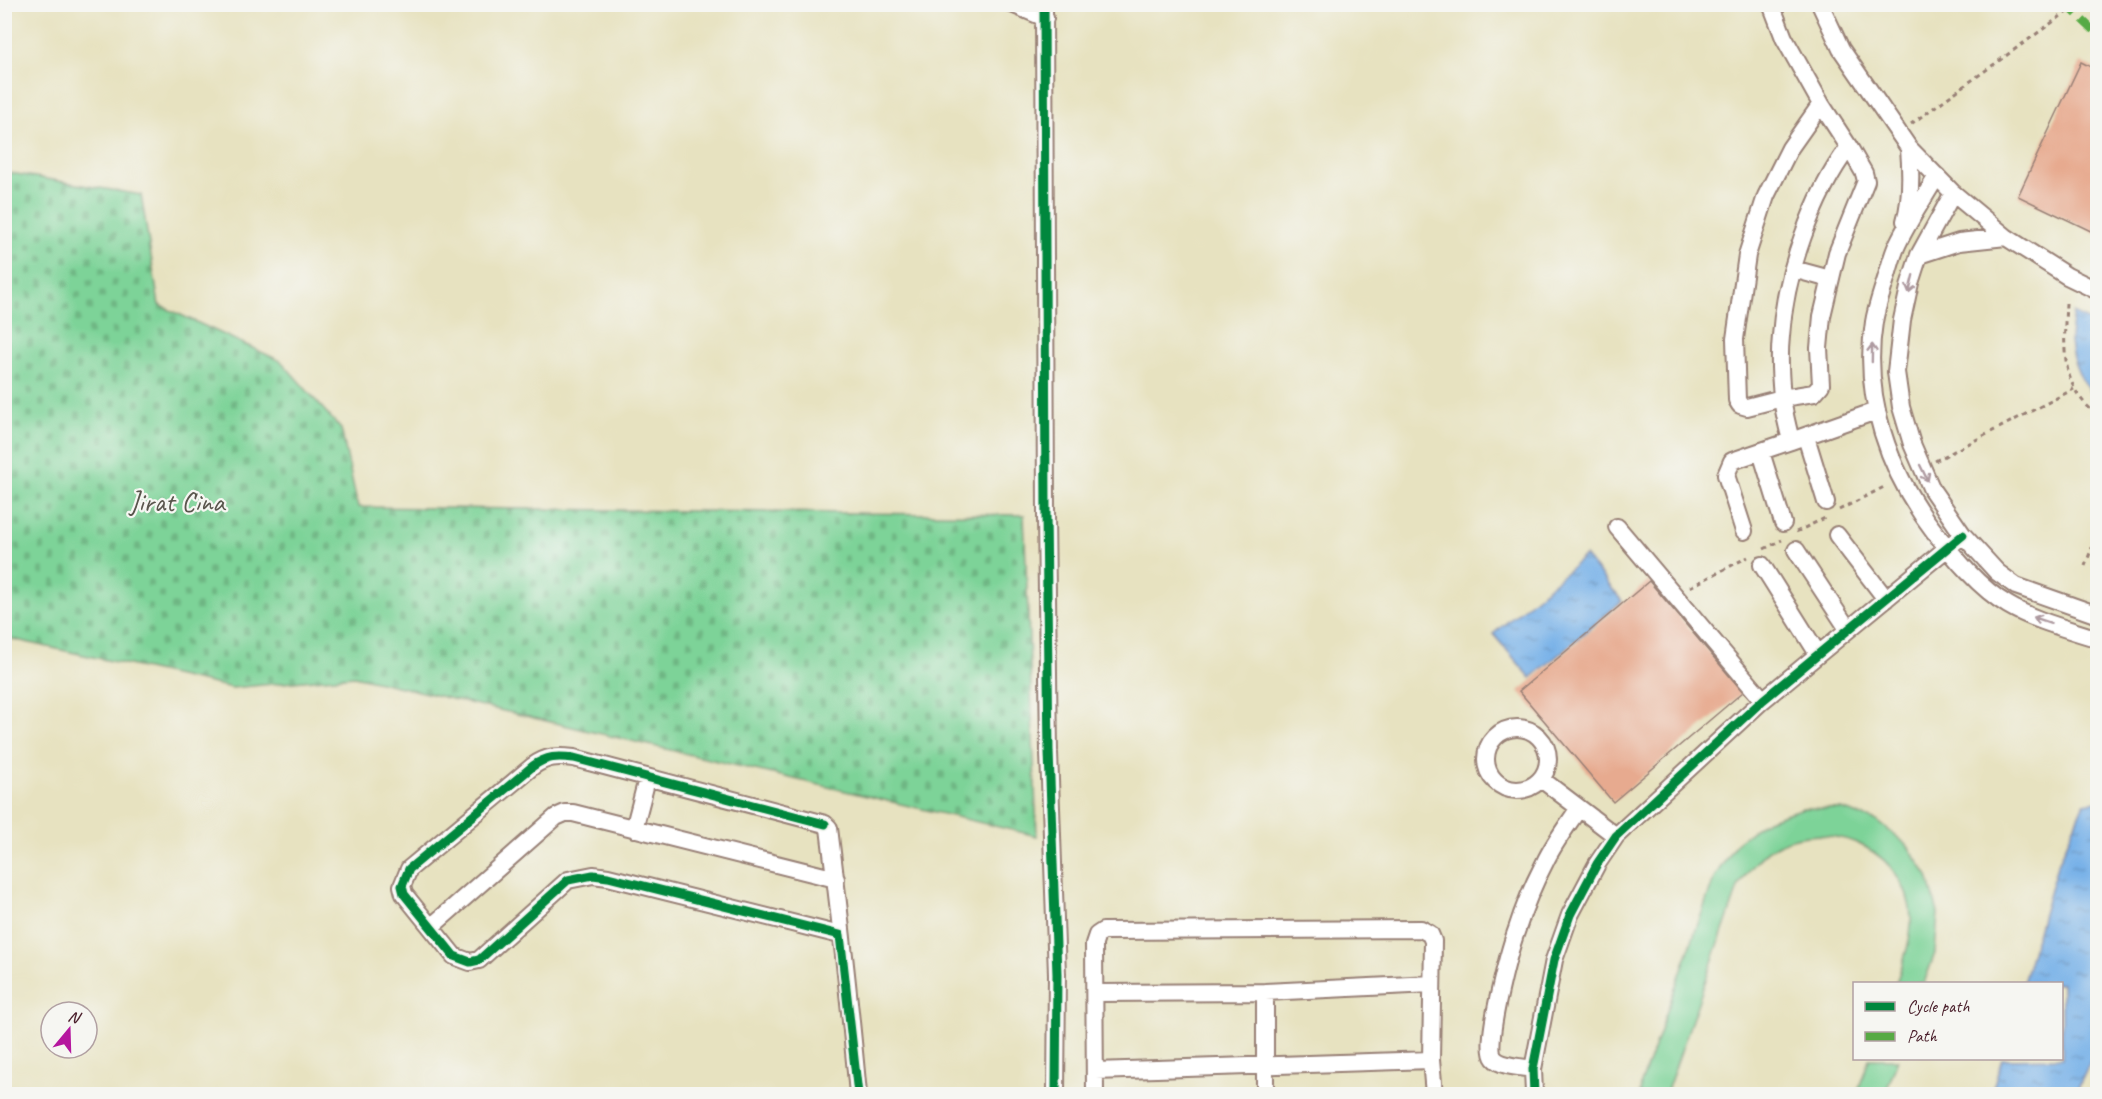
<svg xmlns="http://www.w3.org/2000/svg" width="2102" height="1099" viewBox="0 0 2102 1099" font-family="Caveat,sans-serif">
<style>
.grass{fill:#7dd398;stroke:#647962;stroke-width:1.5}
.cemetery{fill:url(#cemetery-stones);stroke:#647962;stroke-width:1.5}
.water{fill:url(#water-ripples);stroke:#60688a;stroke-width:1.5}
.building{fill:#e7aa8f}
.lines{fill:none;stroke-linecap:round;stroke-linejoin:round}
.minor-casing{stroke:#988076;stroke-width:20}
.path{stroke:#988076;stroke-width:3;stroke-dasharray:4.5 4.5;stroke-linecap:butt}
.minor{stroke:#fff;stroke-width:16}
.quiet{stroke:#57aa44;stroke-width:8;stroke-dasharray:15 8;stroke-linecap:butt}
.cycleway-casing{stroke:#f6f6f2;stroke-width:13}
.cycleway{stroke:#00873e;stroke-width:9}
.oneway{stroke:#ae9aa0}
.labels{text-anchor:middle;stroke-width:4.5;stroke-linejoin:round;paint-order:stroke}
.park-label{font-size:28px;fill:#59554c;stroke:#f6f6f2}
</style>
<defs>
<pattern id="cemetery-stones" width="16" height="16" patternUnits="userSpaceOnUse" patternTransform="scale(1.5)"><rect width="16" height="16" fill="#7dd398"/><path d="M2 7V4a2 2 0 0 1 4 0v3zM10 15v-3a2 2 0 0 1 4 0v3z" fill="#6eb583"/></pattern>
<pattern id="water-ripples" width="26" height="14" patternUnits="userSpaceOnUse" patternTransform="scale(1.5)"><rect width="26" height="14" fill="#77b1e8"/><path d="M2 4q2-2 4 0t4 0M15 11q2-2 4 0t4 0" fill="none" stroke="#648fbc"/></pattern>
</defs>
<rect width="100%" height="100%" fill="#f6f6f2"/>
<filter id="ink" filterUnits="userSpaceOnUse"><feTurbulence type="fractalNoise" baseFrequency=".0167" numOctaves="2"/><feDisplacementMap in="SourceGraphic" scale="12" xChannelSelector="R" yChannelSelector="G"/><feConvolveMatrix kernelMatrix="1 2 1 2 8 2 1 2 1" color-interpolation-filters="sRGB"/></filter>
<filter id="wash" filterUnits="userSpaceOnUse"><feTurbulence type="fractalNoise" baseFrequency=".008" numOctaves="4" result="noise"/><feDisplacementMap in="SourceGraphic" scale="24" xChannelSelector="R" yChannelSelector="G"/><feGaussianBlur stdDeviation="1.35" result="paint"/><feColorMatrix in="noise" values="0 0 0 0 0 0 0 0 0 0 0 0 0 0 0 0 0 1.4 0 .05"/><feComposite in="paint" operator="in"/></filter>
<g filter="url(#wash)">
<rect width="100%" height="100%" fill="#e7e2c0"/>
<path class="grass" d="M1803,808L1841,809L1877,821L1907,845L1928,876L1938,913L1935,953L1924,983H1896C1903,962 1912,940 1911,917C1907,853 1836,819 1781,843C1762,851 1750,869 1739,885L1666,1094H1640L1641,1084L1715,876L1737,842L1767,820Z
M1869,1059H1898L1885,1094H1857Z"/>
<path class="cemetery" d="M5,172L141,195L159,305L281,361L341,429L358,507L1024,515L1037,836L354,676L232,688L12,639L5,636Z"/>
<path class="water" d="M2073,313L2097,325V399C2082,386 2072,362 2070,342C2070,333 2072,322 2073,313Z
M1585,556L1622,601L1531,678L1493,634Z
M2097,801V1048L2075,1094H1991L2002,1059L2062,1058V984L2023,983L2056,869L2084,803Z"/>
<g id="blocks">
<path class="building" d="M2081,62L2097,70V234L2018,196Z
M1649,581L1743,692L1613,802L1519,691Z"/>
</g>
</g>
<g filter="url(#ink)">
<use href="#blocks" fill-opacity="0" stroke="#988076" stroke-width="1.5"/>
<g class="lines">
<g class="minor-casing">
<path id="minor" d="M1012,4L1045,18
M1044,4L1046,515L1049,752L1057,974L1056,1094
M1771,4L1784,38L1821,104L1790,148L1766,196L1747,255L1735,339L1737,400L1740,405L1747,407L1782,398L1814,393L1821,385L1819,348L1822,316L1837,253L1866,181L1864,173L1849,147
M1820,4L1841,49L1909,148L1953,193L2006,237L2067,276L2098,291
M1821,104L1849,147C1812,196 1785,275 1781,336C1779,355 1780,377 1782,396C1783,411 1788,427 1791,441L1876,411
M1937,176C1924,198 1909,220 1898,243C1892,255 1889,270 1885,282C1881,295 1876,309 1874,322C1862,396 1889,473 1934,531C1954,557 1979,588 2008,605C2035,621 2068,629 2098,639
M1953,193L1919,255L1910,283L1902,320L1896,372L1901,407L1912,444L1932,490L1963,535L1997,572L2016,586L2098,615
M1905,221C1912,198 1911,172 1909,148
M1919,255L1959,242L2006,237
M1793,269L1830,279
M1806,437L1826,502
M1761,452L1783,523
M1617,527L1763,700
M1744,531L1726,475L1732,461L1791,441
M1837,535L1886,599
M1796,550L1848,629
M1762,565L1818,654
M1486 759a31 31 0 1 1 62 0a31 31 0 1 1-62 0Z
M1541,779L1616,836
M634,829L647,779
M431,927L556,817L565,813H573L836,879
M840,935L608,877L593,875L568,880L479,960L470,962L454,956L404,894L402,886L409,869L533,766C547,756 557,756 574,758L825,824L829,828C840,917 850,1006 858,1094
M1265,992V1094
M1096,993L1265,992L1432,984
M1533,1069C1522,1067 1501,1067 1494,1058C1483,1046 1510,948 1517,929C1524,907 1534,883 1545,862C1554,843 1567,826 1579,808
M1095,1071L1431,1060
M1095,1094L1094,944L1097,935L1103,931L1421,929L1430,934L1433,941L1431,1060L1434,1094
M1534,1094L1533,1069L1554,960L1570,915L1597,864L1616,836L1763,700L1963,535"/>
</g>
<path class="path" d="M1911,124L2071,9
M2066,303C2064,345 2059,387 2098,415
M1935,461L2074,389
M1839,510L1886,486
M1796,532L1825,518
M1764,549L1782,540
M2085,566L2098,532
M1690,587L1748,557"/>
<use href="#minor" class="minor"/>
<path class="quiet" d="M2066,4L2098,35"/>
<g class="cycleway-casing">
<path id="cycleway" d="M1044,4L1046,515L1049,752L1057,974L1056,1094
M825,824L574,758C557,756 547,756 533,766L409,869L402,886L404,894L454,956L470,962L479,960L568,880L593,875L608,877L840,935L858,1094
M1534,1094L1533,1069L1554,960L1570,915L1597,864L1616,836L1763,700L1963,535"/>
</g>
<use href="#cycleway" class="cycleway"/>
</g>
<defs><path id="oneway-shaft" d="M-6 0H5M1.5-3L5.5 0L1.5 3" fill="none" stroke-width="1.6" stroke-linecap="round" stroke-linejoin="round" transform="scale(1.5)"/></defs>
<g class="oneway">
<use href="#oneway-shaft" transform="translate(1911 284) rotate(104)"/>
<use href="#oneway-shaft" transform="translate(1872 353) rotate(-89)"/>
<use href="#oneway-shaft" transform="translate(1924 473) rotate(64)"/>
<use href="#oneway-shaft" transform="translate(2042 620) rotate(-161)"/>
</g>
</g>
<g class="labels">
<g class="park-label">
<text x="177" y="511">Jirat Cina</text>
</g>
</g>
<rect width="2102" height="1099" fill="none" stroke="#f6f6f2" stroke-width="24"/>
<rect x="1853" y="982" width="210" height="78" fill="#f6f6f2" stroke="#b1a0a2" stroke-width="1.5"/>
<rect x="1865" y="1002" width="30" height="9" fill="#00873e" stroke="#b1a0a2" stroke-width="1.5"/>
<text x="1907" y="1012" font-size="18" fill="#4a1f2b">Cycle path</text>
<rect x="1865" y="1032" width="30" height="9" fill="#57aa44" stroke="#b1a0a2" stroke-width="1.5"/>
<text x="1907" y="1042" font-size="18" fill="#4a1f2b">Path</text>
<g transform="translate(69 1030) rotate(19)"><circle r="28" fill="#f6f6f2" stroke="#b1a0a2" stroke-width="1.5"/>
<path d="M0-4.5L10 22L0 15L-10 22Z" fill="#b5179e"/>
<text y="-9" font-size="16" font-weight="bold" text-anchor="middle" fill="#4a1f2b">N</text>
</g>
</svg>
